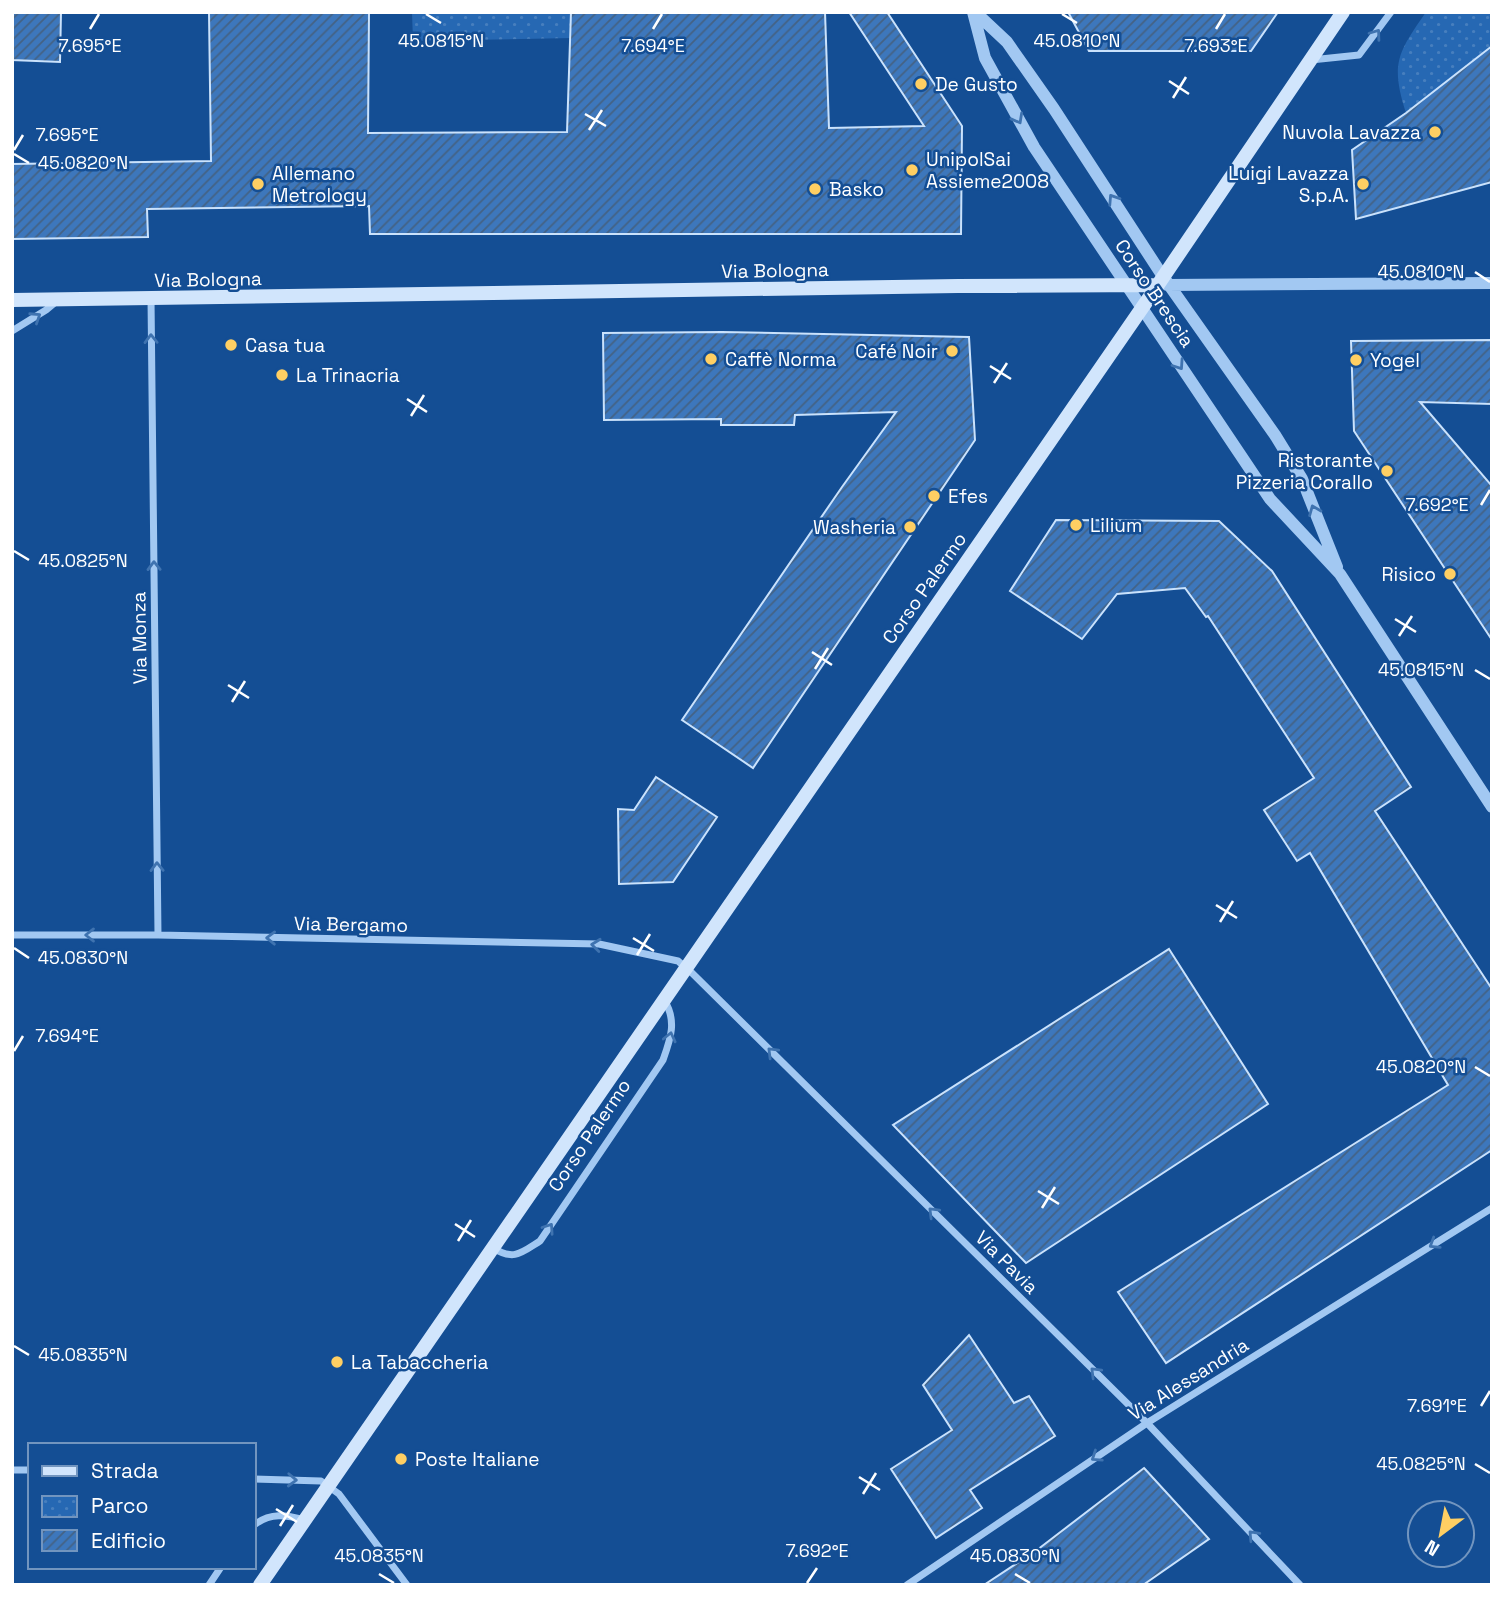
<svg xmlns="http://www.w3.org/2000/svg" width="1504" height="1597" viewBox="0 0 1504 1597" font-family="'Space Grotesk',sans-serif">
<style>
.park{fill:url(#park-dots)}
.building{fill:url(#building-hatch);stroke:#cae2fc;stroke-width:2}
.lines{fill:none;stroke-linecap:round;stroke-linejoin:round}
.minor{stroke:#a2c8f2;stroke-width:7}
.tertiary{stroke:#a2c8f2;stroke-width:12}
.secondary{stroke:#d1e5fc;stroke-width:14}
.oneway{stroke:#3f73b0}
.ticks{fill:none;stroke:#fff;stroke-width:2.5}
.poi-dot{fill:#ffcf63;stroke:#144e94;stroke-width:2.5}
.labels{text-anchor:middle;stroke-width:5;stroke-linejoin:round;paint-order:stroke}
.poi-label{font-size:19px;fill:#fff;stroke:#144e94;text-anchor:start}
.street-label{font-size:19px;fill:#fff;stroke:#144e94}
.ticks-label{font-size:18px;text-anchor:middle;fill:#fff;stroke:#144e94;stroke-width:5;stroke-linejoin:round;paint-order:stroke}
</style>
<defs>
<pattern id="park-dots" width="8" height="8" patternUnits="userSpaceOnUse" patternTransform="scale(1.75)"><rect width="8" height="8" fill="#2668b3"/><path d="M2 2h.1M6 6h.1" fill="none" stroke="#477fbe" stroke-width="1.8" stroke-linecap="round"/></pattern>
<pattern id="building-hatch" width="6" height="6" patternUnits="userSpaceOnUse" patternTransform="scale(1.75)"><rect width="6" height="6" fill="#3d77bc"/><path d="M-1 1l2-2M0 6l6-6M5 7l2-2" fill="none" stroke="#446284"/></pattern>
</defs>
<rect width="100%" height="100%" fill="#144e94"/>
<path class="park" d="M412,12H571L572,38L413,41Z
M1426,12H1492V46L1406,113C1390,63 1398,53 1426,12Z"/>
<path class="building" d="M12,12H61L60,62L12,60Z
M209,12H369L368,133L567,132L571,12H825L829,128L924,126L849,12H887L962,126L961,234H370L369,206L147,209L148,237L12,239V164L211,161Z
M1068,12H1278L1251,51H1089Z
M1492,46V182L1356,219L1352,150L1406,113Z
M722,332L969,337L975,440L753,768L682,720L842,487L896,412L795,415L794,425H721V419L604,420L603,333Z
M1492,340V404L1420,402L1492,486V640L1354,431L1351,341Z
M1056,520L1219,521L1272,571L1411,787L1375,811L1492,989V1150L1166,1363L1118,1292L1448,1085L1310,853L1297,861L1264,810L1314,778L1208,616L1206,617L1185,588L1117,594L1082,639L1010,591Z
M656,777L717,817L673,882L619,884L618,809L634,810Z
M1169,949L1268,1104L1026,1263L893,1125Z
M969,1335L1014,1403L1029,1396L1055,1436L970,1490L982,1508L936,1538L891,1469L952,1430L923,1385Z
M1144,1468L1209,1539L1143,1585H984L1037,1550Z"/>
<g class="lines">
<path class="minor" d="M1311,60L1359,55L1391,12
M151,299L158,935
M12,331L46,310L58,300
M12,935H158L599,944L678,961L692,973L1147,1423L1300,1585
M493,1248C514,1261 521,1253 540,1241L663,1060C671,1038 677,1020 664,1000
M12,1470H30
M254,1479L321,1481L339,1494L407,1585
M254,1525C271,1512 286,1515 305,1520
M209,1585L221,1567
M907,1585L1147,1423L1492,1208"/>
<path class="tertiary" d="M973,12L985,58L1034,147L1270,499L1340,574L1492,807
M975,12L1007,42L1054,109L1162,275L1275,435L1302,479L1337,567
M1167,285L1492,283"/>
<path class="secondary" d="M12,300L958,286L1158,285
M260,1585L1151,295L1343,12"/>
</g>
<defs><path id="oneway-chevron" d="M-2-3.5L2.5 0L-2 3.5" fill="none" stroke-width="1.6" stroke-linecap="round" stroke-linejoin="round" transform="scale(1.75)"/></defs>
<g class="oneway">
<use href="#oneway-chevron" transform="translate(1376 34) rotate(-54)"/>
<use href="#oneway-chevron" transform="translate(1018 119) rotate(61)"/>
<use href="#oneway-chevron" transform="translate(1113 199) rotate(-123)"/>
<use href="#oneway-chevron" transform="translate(36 317) rotate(-33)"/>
<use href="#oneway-chevron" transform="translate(151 339) rotate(-91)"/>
<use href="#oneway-chevron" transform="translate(1179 365) rotate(56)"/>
<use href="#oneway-chevron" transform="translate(1314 510) rotate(-112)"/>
<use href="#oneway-chevron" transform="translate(154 566) rotate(-91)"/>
<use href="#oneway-chevron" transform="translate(157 867) rotate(-91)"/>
<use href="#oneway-chevron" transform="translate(90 935) rotate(180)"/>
<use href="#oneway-chevron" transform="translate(271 938) rotate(-179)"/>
<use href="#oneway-chevron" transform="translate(596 945) rotate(-174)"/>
<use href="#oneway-chevron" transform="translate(670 1037) rotate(-77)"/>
<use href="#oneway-chevron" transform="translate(772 1052) rotate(-135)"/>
<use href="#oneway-chevron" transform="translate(933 1212) rotate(-135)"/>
<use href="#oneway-chevron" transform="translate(549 1228) rotate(-56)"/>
<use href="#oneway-chevron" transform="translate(1434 1244) rotate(148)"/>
<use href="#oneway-chevron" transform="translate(1095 1372) rotate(-135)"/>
<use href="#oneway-chevron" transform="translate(1096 1457) rotate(146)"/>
<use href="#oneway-chevron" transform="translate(292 1480) rotate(2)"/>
<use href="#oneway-chevron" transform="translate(1253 1535) rotate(-133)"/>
</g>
<path class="ticks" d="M426,14L441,23M1062,14L1077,23M90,29L99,14M653,29L662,14M1216,29L1225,14M1169,81L1189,94M1173,98L1186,77M585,114L606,126M589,130L602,110M14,150L23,135M14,154L29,163M1475,272L1490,282M990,366L1011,379M994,383L1007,363M407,399L427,412M411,416L424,395M1481,505L1490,490M14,551L29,560M1395,619L1416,632M1399,636L1412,616M812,652L832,665M815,669L828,648M1475,670L1490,679M228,685L249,698M232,702L245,681M1216,905L1237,918M1220,922L1233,901M633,938L654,951M14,948L29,958M637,955L650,934M14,1051L23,1036M1475,1067L1490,1076M1038,1191L1059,1204M1042,1208L1055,1187M455,1224L475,1237M458,1241L471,1220M14,1346L29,1355M1481,1406L1490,1391M1475,1464L1490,1473M859,1477L880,1490M863,1494L876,1473M276,1509L297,1522M280,1526L293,1505M379,1574L394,1583M1015,1574L1030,1583M807,1583L817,1568"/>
<g class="poi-dot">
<circle cx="921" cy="84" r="7"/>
<circle cx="1435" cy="132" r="7"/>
<circle cx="912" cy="170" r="7"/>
<circle cx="258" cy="184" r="7"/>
<circle cx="1363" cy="184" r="7"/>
<circle cx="815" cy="189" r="7"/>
<circle cx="231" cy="345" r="7"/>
<circle cx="952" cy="351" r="7"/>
<circle cx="711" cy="359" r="7"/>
<circle cx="1356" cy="360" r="7"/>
<circle cx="282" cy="375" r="7"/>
<circle cx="1387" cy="471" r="7"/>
<circle cx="934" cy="496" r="7"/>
<circle cx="1076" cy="525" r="7"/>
<circle cx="910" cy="527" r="7"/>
<circle cx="1450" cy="574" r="7"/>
<circle cx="337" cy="1362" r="7"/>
<circle cx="401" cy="1459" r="7"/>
</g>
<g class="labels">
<g class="poi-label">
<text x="935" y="91">De Gusto</text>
<text x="1421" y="139" text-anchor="end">Nuvola Lavazza</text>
<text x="926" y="166">UnipolSai<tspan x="926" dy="22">Assieme2008</tspan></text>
<text x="272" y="180">Allemano<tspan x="272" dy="22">Metrology</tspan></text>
<text x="1349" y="180" text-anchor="end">Luigi Lavazza<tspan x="1349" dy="22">S.p.A.</tspan></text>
<text x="829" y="196">Basko</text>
<text x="245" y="352">Casa tua</text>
<text x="938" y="358" text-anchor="end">Café Noir</text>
<text x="725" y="366">Caffè Norma</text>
<text x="1370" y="367">Yogel</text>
<text x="296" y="382">La Trinacria</text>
<text x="1373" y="467" text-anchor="end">Ristorante<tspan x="1373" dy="22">Pizzeria Corallo</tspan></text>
<text x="948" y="503">Efes</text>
<text x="1090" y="532">Lilium</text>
<text x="896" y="534" text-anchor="end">Washeria</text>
<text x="1436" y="581" text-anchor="end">Risico</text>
<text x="351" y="1369">La Tabaccheria</text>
<text x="415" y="1466">Poste Italiane</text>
</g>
<g class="street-label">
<text transform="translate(775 270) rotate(-1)" y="7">Via Bologna</text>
<text transform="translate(208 279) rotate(-1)" y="7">Via Bologna</text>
<text transform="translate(1155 293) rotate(56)" y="7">Corso Brescia</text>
<text transform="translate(924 588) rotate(-55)" y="7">Corso Palermo</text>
<text transform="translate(139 638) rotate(-91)" y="7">Via Monza</text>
<text transform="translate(351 924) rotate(1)" y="7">Via Bergamo</text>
<text transform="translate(589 1135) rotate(-56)" y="7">Corso Palermo</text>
<text transform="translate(1007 1262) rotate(45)" y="7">Via Pavia</text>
<text transform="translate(1188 1379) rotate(-32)" y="7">Via Alessandria</text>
</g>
</g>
<g class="ticks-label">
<text x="441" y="47">45.0815°N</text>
<text x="1077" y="47">45.0810°N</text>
<text x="90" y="52">7.695°E</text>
<text x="653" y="52">7.694°E</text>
<text x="1216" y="52">7.693°E</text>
<text x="67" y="141">7.695°E</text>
<text x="83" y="169">45.0820°N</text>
<text x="1421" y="278">45.0810°N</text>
<text x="1437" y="511">7.692°E</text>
<text x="83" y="567">45.0825°N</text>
<text x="1421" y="676">45.0815°N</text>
<text x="83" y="964">45.0830°N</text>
<text x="67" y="1042">7.694°E</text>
<text x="1421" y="1073">45.0820°N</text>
<text x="83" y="1361">45.0835°N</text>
<text x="1437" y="1412">7.691°E</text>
<text x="1421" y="1470">45.0825°N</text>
<text x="817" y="1557">7.692°E</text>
<text x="379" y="1562">45.0835°N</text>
<text x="1015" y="1562">45.0830°N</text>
</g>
<rect width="1504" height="1597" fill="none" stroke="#ffffff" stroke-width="28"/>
<rect x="28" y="1443" width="228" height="126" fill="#144e94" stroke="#7295bf" stroke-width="2"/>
<rect x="42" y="1466" width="35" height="10" fill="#d1e5fc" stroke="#7295bf" stroke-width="2"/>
<text x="91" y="1478" font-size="21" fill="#ffffff">Strada</text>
<rect x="42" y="1496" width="35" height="21" fill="url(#park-dots)" stroke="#7295bf" stroke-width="2"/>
<text x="91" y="1513" font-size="21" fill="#ffffff">Parco</text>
<rect x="42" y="1530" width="35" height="21" fill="url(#building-hatch)" stroke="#7295bf" stroke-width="2"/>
<text x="91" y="1548" font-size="21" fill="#ffffff">Edificio</text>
<g transform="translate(1441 1534) rotate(212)"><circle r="33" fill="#144e94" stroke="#7295bf" stroke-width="2"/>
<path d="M0-5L12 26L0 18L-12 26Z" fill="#ffcf63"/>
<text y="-10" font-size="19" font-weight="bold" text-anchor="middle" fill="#ffffff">N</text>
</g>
</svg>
